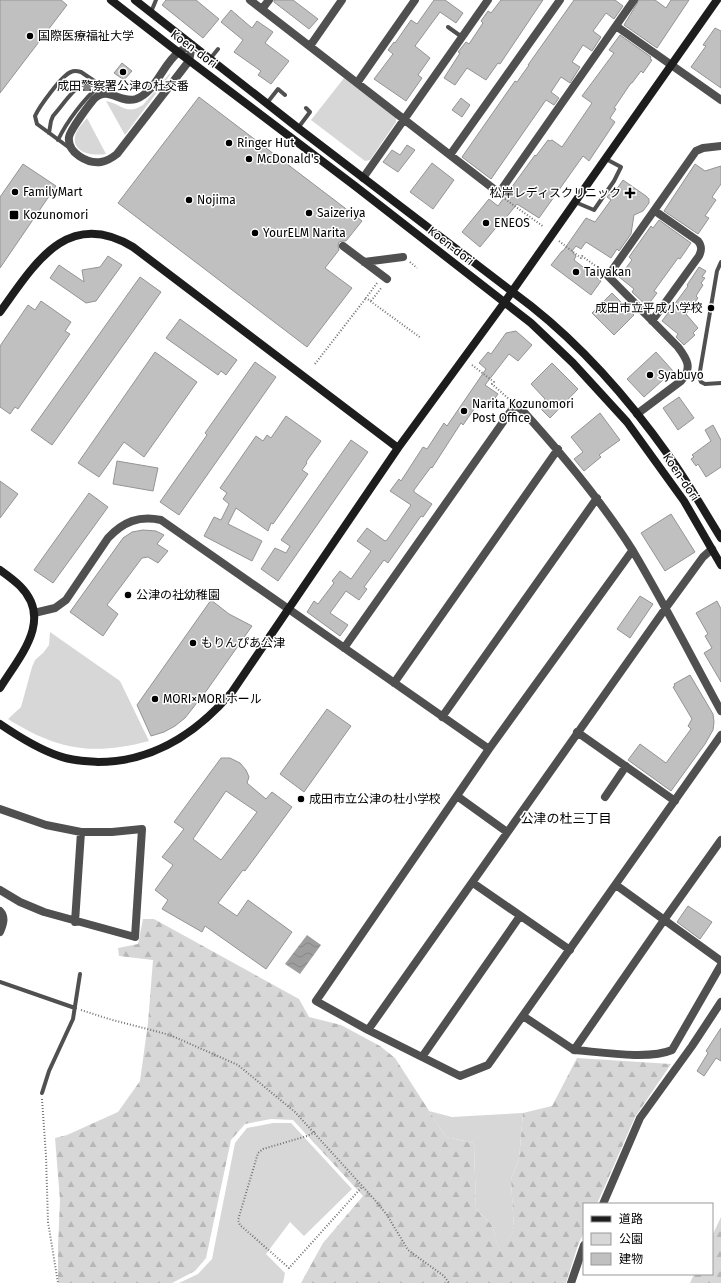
<svg xmlns="http://www.w3.org/2000/svg" width="721" height="1283" viewBox="0 0 721 1283" font-family="'Fira Sans','Noto Sans JP',sans-serif">
<style>
.green{fill:#d7d7d7}
.forest{fill:url(#forest-firs)}
.water{fill:url(#water-waves)}
.building{fill:#c0c0c0;stroke:#949494;fill-rule:evenodd}
.lines{fill:none;stroke-linecap:round;stroke-linejoin:round}
.path{stroke:#727272;stroke-width:2;stroke-dasharray:1 2;stroke-linecap:butt}
.lane{stroke:#505050;stroke-width:4}
.street{stroke:#505050;stroke-width:8}
.secondary{stroke:#1d1d1d;stroke-width:8}
.poi-dot{fill:#000;stroke:#fff;stroke-width:1.5}
.labels{text-anchor:middle;stroke-width:3;stroke-linejoin:round;paint-order:stroke}
.poi-label{font-size:12px;fill:#000;stroke:#fff;text-anchor:start}
.street-label{font-size:12px;fill:#000;stroke:#fff}
.neighbourhood-label{font-size:13px;fill:#000;stroke:#fff}
</style>
<defs>
<pattern id="forest-firs" width="22" height="20" patternUnits="userSpaceOnUse"><rect width="22" height="20" fill="#d7d7d7"/><path d="M5 1l3.5 6h-7zM16 11l3.5 6h-7z" fill="#b7b7b7"/></pattern>
<pattern id="water-waves" width="16" height="10" patternUnits="userSpaceOnUse"><rect width="16" height="10" fill="#9e9e9e"/><path d="M0 5q4-4 8 0t8 0" fill="none" stroke="#868686"/></pattern>
</defs>
<rect width="100%" height="100%" fill="#fff"/>
<path class="green" d="M170,73V75L125,135L106,101C122,104 126,116 143,105Z
M344,78L396,117V122L370,160L365,161L311,120Z
M87,118L106,154C93,156 69,153 76,133C78,128 83,123 87,118Z
M50,632L120,681L149,741C93,756 57,750 8,719L21,707L32,667L35,660L43,653L49,645Z
M429,1111L452,1117L523,1113L519,1159L511,1179L514,1231L500,1252L492,1225L476,1209L474,1143L446,1137Z
M273,1123H291L352,1189L304,1236L290,1222L266,1254L285,1273L283,1283H179L198,1274L212,1259L235,1143L247,1128Z"/>
<path class="forest" d="M143,919H154L299,999L309,1017L341,1025L380,1046L395,1058L446,1137L474,1143L476,1209L492,1225L500,1251L514,1231L511,1179L519,1159L523,1113L552,1106L577,1058L671,1064L635,1117L597,1204H584V1232L578,1245L566,1283H301L323,1243L363,1196L293,1120L271,1119L245,1124L231,1140L206,1258L195,1271L172,1283H58V1247L60,1200L55,1138L67,1135L118,1112L140,1081L148,1023L153,960L119,956L118,948L138,944Z
M721,1217V1283H690L694,1274H712V1236Z"/>
<path class="water" d="M307,935L321,945L300,974L285,964Z"/>
<path class="building" d="M0,0H61L67,5L0,93Z
M166,0H196L219,19L203,38L162,5Z
M274,0H293L318,19L309,29L274,2Z
M434,0H445L463,13L456,23L440,12L415,46L430,58L418,75L422,78L406,101L374,79L393,54L388,50L394,42L395,43L411,20L417,24Z
M501,0H543L500,64L498,63L486,80L467,68L455,85L444,78L460,53L458,52L466,42L469,44L483,23L481,21L488,11L491,13Z
M574,0H615L623,6L614,19L606,13L593,31L601,37L592,51L583,45L572,62L580,67L570,83L561,77L551,92L559,98L554,105L546,100L491,179L462,157L515,81L517,82L529,65H528Z
M639,0H655L666,8L671,0H689L657,48L624,25Z
M231,10L252,28L257,21L273,32L265,43L289,61L271,84L258,75L261,71L234,52L243,40L221,22Z
M715,28L721,31V88L691,67L706,46L703,45Z
M620,35L651,57L650,59L652,60L643,73L641,71L632,83H631L614,108L616,109L610,118L615,122L589,161L583,156L539,218L517,204L500,225L499,224L480,247L462,232L489,199L498,206L535,155L536,156L548,140L550,141L552,140L562,147L592,103L582,96L614,53L609,50Z
M122,63L132,71L124,80L114,73Z
M199,97L362,221L346,241H343L339,242L338,246L339,250L325,268L352,288L307,347L118,203Z
M461,98L470,105L462,117L452,110Z
M407,145L415,150L398,172L383,162L392,150L400,155Z
M432,163L454,180L433,209L410,192Z
M23,164L56,186L0,268V197Z
M695,164L705,171L721,166V184L712,197L716,200L705,216L709,218L698,234L664,211Z
M623,180L646,196L649,199V203L643,211L634,215L631,234L619,251L617,249L611,258L586,242L581,249L576,246L572,251L576,256L574,260L601,281L591,295L551,265L562,251H563L586,218L595,222L611,200L607,197L612,191L614,193Z
M659,220L691,243L680,259L678,258L654,291L657,293L647,306L632,292L634,289L619,277L632,260L629,257L651,226L653,228Z
M108,256L122,265L96,301L86,303L50,278L59,265L84,282L82,270L100,267Z
M699,267L706,271L702,277L705,278L701,283L703,285L696,296L698,298L686,314L698,328L693,333L695,335L684,345L676,337L678,334L662,321L688,286L687,285Z
M140,277L161,292L52,445L31,430Z
M612,293L634,315L614,335L592,313Z
M41,301L71,322L65,331L70,334L18,409L15,407L10,414L0,407V346L28,305L35,310Z
M180,319L237,360L226,375L221,371L218,375L166,338Z
M516,331L532,345L518,361L509,354L485,385L498,394L488,408L479,402L463,425L461,423L432,468L431,467L414,490V492L432,504L423,517L421,516L388,563L384,560L364,587L367,589L359,600L346,591L330,613L348,625L340,636L307,612L314,601L318,604L334,583L332,581L340,571L351,579L371,551L357,541L367,528L385,541L387,540L411,505L390,491L399,479L401,481L423,447L427,449L444,423L447,426L486,369L479,363L488,352L491,354L506,333Z
M155,352L197,382L144,457L124,442L99,477L78,463Z
M656,352L673,371L644,397L627,379Z
M255,362L276,377L179,515L160,502L207,435L205,433Z
M552,363L578,389L550,418L538,406L545,399L531,384Z
M679,397L694,418L678,430L663,408Z
M600,413L620,440L599,455L601,457L584,471L574,459L583,452L571,437Z
M286,416L321,441L306,462L307,463L302,470L308,474L273,524L271,523L268,531L236,508L228,524L262,541L252,561L204,536L214,517L221,520L229,504L223,499L227,493L220,488L256,436L263,441L267,435L271,438Z
M713,425L721,440V467L706,477L698,464L696,466L691,459L694,457L692,455L711,441L705,430Z
M351,440L368,452L278,581L261,569L275,548L286,553L290,546L281,540Z
M117,461L158,468L153,491L113,484Z
M0,481L18,494L0,518Z
M89,493L108,507L53,583L34,570Z
M671,514L695,552L665,571L641,533Z
M143,530L156,531L164,535L157,544L168,551L158,563L148,557L142,558L107,605L118,614L103,636L70,612L123,538L132,532Z
M640,596L653,604L630,638L617,629Z
M211,600L229,614L252,626L207,690L185,718L175,726L164,732L151,736L137,705Z
M717,601L721,609V682L704,653L712,648L705,636L708,634L696,613Z
M690,675L713,714L714,722L713,730L705,744L671,791L628,760L640,744L666,763L691,729L688,726L692,719L673,687L675,686L674,684Z
M327,709L351,726L304,792L280,774Z
M221,758H230L240,763L246,770L249,777L247,783L266,799L272,792L292,807L245,871L243,870L218,903L237,916L248,900L292,932L266,969L205,926L202,932L162,909L168,900L155,890L173,865L162,857L184,829L174,822ZM226,791L257,812L221,860L193,839Z
M688,906L712,922L700,939L677,922Z
M721,1028V1061L716,1058L704,1076L697,1071L708,1053L706,1051Z"/>
<g class="lines">
<path class="path" d="M505,199L544,227
M559,241L581,258L582,256L601,270
M410,262L417,268
M377,283L366,298L421,338
M371,301L382,287
M315,364L366,298
M472,365L494,382L492,384L509,399
M81,1010L109,1019L170,1035L238,1065L295,1112L374,1199L387,1215L408,1250L444,1276L449,1283
M42,1099L46,1156L48,1222L58,1283
M315,1132L307,1136L263,1149L258,1153L238,1220L240,1225L289,1268L362,1187"/>
<path class="lane" d="M151,12L156,0
M448,27L462,37
M210,59L218,49
M267,103L278,89L285,95
M298,128L310,112L306,108
M49,133L51,121L53,116C66,101 73,88 91,79
M58,140C67,121 84,99 100,85
M71,149L37,124L35,116C39,107 62,75 71,72C74,70 78,71 81,72L112,93
M575,202L594,210L614,181L621,167L606,159
M721,262L717,271L699,377L701,382L705,384L721,383
M686,375L699,377
M0,982L75,1008
M42,1093L49,1071L73,1019L80,974"/>
<path class="street" d="M250,0L499,193L634,0
M262,9L269,0
M616,26L721,100
M192,45L189,61L117,154C112,158 107,161 101,162C88,164 67,153 69,137C70,130 89,105 94,99C108,85 120,104 136,99C156,92 163,63 179,52C183,49 188,47 192,45Z
M310,46L342,0
M357,83L415,0
M450,155L560,0
M363,178L488,0
M343,246L387,279
M364,262L403,257
M652,321L699,256C702,250 702,246 698,241L655,211
M637,414L681,381C693,368 687,359 678,347L608,276L696,151L703,148L721,146
M632,551L489,749L316,1001L368,1030L460,1076L488,1065L721,735
M34,613L55,608L66,600L108,538C123,522 139,515 161,520L489,749
M344,648L515,405L522,410C562,454 601,500 633,551C664,603 692,658 721,711
M394,683L558,449
M442,717L597,498
M577,732L675,801
M457,796L507,832
M605,797L626,766
M0,809L46,825L81,832H112L142,829L135,937L44,912L20,902L0,890
M473,883L570,950
M616,885L721,961
M0,911C6,917 3,925 0,932
M75,922L81,832
M523,1016L574,1050L664,920L721,840
M368,1030L665,609L703,557L712,549
M574,1050C600,1052 649,1060 672,1050L721,965
M422,1057L520,916
M603,1204L640,1118L692,1046L721,1002
M571,1283L584,1245"/>
<path class="secondary" d="M111,0L178,52L355,186L531,323L573,363L627,422L684,501L721,565
M135,0L298,128L531,306C584,348 630,401 669,456C688,482 704,511 721,538
M0,312C34,265 67,207 133,247L398,448
M0,570C7,575 14,580 20,586C54,620 19,657 0,688
M0,724C19,737 38,749 59,756C72,761 85,761 98,762C154,762 197,733 232,692L398,448L504,303L717,0"/>
</g>
<g class="poi-dot">
<circle cx="30" cy="36" r="4"/>
<circle cx="123" cy="72" r="4"/>
<circle cx="229" cy="143" r="4"/>
<circle cx="249" cy="159" r="4"/>
<circle cx="15" cy="192" r="4"/>
<path d="M628 187h4v4h4v4h-4v4h-4v-4h-4v-4h4z"/>
<circle cx="189" cy="200" r="4"/>
<circle cx="309" cy="213" r="4"/>
<rect x="9" y="210" width="10" height="10" rx="2"/>
<circle cx="486" cy="223" r="4"/>
<circle cx="255" cy="233" r="4"/>
<circle cx="576" cy="272" r="4"/>
<circle cx="711" cy="308" r="4"/>
<circle cx="650" cy="375" r="4"/>
<circle cx="464" cy="411" r="4"/>
<circle cx="128" cy="595" r="4"/>
<circle cx="193" cy="643" r="4"/>
<circle cx="155" cy="699" r="4"/>
<circle cx="301" cy="799" r="4"/>
</g>
<g class="labels">
<g class="poi-label">
<text x="38" y="40">国際医療福祉大学</text>
<text x="123" y="90" text-anchor="middle">成田警察署公津の杜交番</text>
<text x="237" y="147">Ringer Hut</text>
<text x="257" y="163">McDonald's</text>
<text x="23" y="196">FamilyMart</text>
<text x="621" y="197" text-anchor="end">松岸レディスクリニック</text>
<text x="197" y="204">Nojima</text>
<text x="317" y="217">Saizeriya</text>
<text x="23" y="219">Kozunomori</text>
<text x="494" y="227">ENEOS</text>
<text x="263" y="237">YourELM Narita</text>
<text x="584" y="276">Taiyakan</text>
<text x="703" y="312" text-anchor="end">成田市立平成小学校</text>
<text x="658" y="379">Syabuyo</text>
<text x="472" y="408">Narita Kozunomori<tspan x="472" dy="14">Post Office</tspan></text>
<text x="136" y="599">公津の社幼稚園</text>
<text x="201" y="647">もりんぴあ公津</text>
<text x="163" y="703">MORI×MORIホール</text>
<text x="309" y="803">成田市立公津の杜小学校</text>
</g>
<g class="street-label">
<text transform="translate(194 49) rotate(37)" y="4">Koen-dori</text>
<text transform="translate(451 246) rotate(38)" y="4">Koen-dori</text>
<text transform="translate(681 477) rotate(56)" y="4">Koen-dori</text>
</g>
<g class="neighbourhood-label">
<text x="566" y="823">公津の杜三丁目</text>
</g>
</g>
<rect x="583" y="1203" width="130" height="72" fill="#ffffff" stroke="#999999"/>
<rect x="591" y="1216" width="20" height="6" fill="#1d1d1d" stroke="#999999"/>
<text x="619" y="1223" font-size="12" fill="#000000">道路</text>
<rect x="591" y="1233" width="20" height="12" fill="#d7d7d7" stroke="#999999"/>
<text x="619" y="1243" font-size="12" fill="#000000">公園</text>
<rect x="591" y="1253" width="20" height="12" fill="#c0c0c0" stroke="#999999"/>
<text x="619" y="1263" font-size="12" fill="#000000">建物</text>
</svg>
